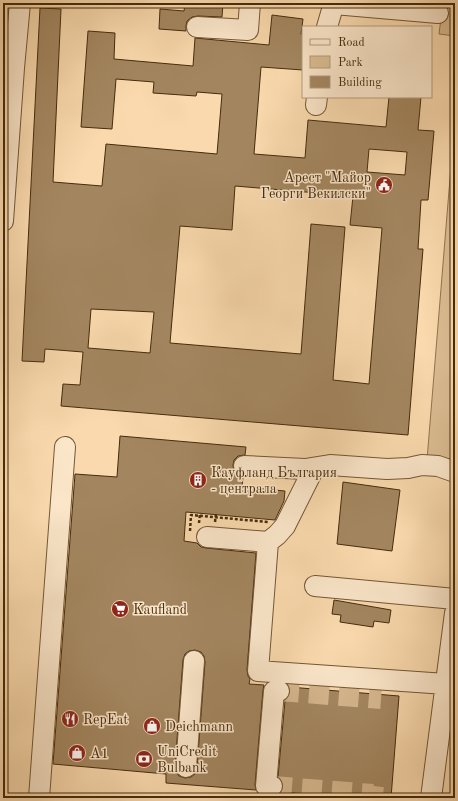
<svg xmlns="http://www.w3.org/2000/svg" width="458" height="801" viewBox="0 0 458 801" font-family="'Old Standard TT',serif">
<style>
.green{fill:#dbbc92;stroke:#90744f}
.building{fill:#a38660;stroke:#462c0c;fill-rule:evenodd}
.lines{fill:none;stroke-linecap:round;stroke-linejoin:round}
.minor-tunnel{stroke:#d5b68d;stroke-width:20;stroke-dasharray:20 10;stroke-linecap:butt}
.minor-casing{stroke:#735734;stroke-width:22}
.path{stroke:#462c0c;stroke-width:2.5;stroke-dasharray:3 2;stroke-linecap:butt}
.minor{stroke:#fbe6ca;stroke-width:20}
.labels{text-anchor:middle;stroke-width:3;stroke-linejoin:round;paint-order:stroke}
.poi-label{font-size:14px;fill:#462c0c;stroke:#fbe6ca;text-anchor:start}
</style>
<rect width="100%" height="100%" fill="#f9d9ad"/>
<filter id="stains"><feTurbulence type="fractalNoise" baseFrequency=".005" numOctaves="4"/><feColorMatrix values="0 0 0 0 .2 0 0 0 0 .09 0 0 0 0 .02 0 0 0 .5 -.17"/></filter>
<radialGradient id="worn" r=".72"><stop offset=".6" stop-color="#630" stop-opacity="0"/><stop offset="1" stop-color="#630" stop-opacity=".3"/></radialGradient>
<path class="green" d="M397,3L455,8V36L439,34L442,10Z
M455,117V452L450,459L427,460Z"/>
<path class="building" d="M185,3H223L222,17L198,16L192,17L187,21L186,26V31L159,29L160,9L184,11Z
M40,8L61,9L53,182L102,186L106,144L217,154L222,94L197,92L196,96L153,93L154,82L116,79L112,129L81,127L88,31L115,33L114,59L193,66L195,38L269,45L272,15L303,19L301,34H303V70L261,67L254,154L305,158L308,120L386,127L389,97H421L418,130L434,131L428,200H421L418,249H423L408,435L61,406L63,384L80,385L83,352L45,349L44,362L22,361ZM369,149L407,152L405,175L367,172ZM235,186L353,196L350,225L382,228L369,384L333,380L345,227L311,224L301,354L170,343L180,226L232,230ZM91,309L154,312L150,353L88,348Z
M120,436L246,447L245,455L238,456L234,460L233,465L234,472L238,476L243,477L242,487L285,491L284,501L275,520L186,512L184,541L197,543L201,547L206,548L256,553L247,670L248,676L250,679L249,684L264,685L263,690L255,785L256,790L166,783V774L53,764L75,474L117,477ZM195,650L201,652L204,656L205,662L197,768L195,774L191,777L185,778L179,776L176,772L175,766L183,660L185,654L189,651Z
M343,482L400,490L392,551L337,544Z
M334,600L391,610L389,623L374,621L373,627L340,622L341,615L332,614Z
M289,687L399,696L391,798H348L281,792L283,786L282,781L278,777L285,701L289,696L290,691Z"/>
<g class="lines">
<path class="minor-tunnel" d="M279,691L381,699
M272,786L373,794L374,786"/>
<g class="minor-casing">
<path id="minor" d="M334,4L438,13
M197,27L248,30L250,3
M327,27L334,3
M316,105L317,97
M3,221L14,68L20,3
M244,466L305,469L330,465L387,469L408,468L422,465L438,466L455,472
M207,537L268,542L277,535L285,526L314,468
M268,542L258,671L446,684
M315,586L455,599
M186,767L194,661
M272,786H266L274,691H279
M39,798L65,447
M431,798L455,613"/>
</g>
<path class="path" d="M453,101H455
M215,522L216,514
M199,523L200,513
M190,531L191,515L268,522"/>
<use href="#minor" class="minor"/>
</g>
<defs>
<g id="civic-disc" transform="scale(0.9)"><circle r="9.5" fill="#8f2418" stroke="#fbe6ca"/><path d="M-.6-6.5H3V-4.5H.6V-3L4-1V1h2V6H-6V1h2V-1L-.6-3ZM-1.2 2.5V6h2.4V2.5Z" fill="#fff"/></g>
<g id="building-disc" transform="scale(0.9)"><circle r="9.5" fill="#8f2418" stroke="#fbe6ca"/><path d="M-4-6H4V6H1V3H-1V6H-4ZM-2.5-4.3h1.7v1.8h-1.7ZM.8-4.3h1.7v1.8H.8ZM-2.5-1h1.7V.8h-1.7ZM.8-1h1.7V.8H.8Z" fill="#fff"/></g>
<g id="supermarket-disc" transform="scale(0.9)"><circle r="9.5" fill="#8f2418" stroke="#fbe6ca"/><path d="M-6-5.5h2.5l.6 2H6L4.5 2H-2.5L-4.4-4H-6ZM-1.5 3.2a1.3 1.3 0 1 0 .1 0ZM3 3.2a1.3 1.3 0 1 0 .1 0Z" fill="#fff"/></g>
<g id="restaurant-disc" transform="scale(0.9)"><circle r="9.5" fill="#8f2418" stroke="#fbe6ca"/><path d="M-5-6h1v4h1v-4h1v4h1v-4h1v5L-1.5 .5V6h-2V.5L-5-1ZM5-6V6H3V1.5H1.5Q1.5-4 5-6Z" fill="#fff"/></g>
<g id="shop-disc" transform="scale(0.9)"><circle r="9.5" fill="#8f2418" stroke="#fbe6ca"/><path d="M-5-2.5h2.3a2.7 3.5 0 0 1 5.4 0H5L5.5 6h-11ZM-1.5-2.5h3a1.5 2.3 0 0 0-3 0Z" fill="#fff"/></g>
<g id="bank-disc" transform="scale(0.9)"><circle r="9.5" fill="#8f2418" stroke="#fbe6ca"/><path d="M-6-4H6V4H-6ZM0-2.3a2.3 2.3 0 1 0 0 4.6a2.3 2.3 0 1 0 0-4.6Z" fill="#fff"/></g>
</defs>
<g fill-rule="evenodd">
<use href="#civic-disc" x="384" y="185"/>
<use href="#building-disc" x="198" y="480"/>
<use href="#supermarket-disc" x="120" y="609"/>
<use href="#restaurant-disc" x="70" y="719"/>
<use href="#shop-disc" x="152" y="726"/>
<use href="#shop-disc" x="77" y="753"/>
<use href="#bank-disc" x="144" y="759"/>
</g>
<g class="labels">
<g class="poi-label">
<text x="371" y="182" text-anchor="end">Арест "Майор<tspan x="371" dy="16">Георги Векилски"</tspan></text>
<text x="211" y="477">Кауфланд България<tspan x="211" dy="16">- централа</tspan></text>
<text x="133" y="614">Kaufland</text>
<text x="83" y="724">RepEat</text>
<text x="165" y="731">Deichmann</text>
<text x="157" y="756">UniCredit<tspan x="157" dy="16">Bulbank</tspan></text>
<text x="90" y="758">A1</text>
</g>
</g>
<rect width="458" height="801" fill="none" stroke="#f9d9ad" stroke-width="16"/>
<rect x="4" y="4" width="450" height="793" fill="none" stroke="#462c0c" stroke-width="2"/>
<rect x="8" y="8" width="442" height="785" fill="none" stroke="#462c0c"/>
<rect x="302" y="26" width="130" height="72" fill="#fbe6ca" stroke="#b39c7e"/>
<rect x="310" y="39" width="20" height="6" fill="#fbe6ca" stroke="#b39c7e"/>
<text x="338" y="46" font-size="12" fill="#462c0c">Road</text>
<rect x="310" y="56" width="20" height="12" fill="#dbbc92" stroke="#b39c7e"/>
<text x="338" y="66" font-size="12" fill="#462c0c">Park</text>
<rect x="310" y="76" width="20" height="12" fill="#a38660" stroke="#b39c7e"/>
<text x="338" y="86" font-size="12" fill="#462c0c">Building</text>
<rect width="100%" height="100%" filter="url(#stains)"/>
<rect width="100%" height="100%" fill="url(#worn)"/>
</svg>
